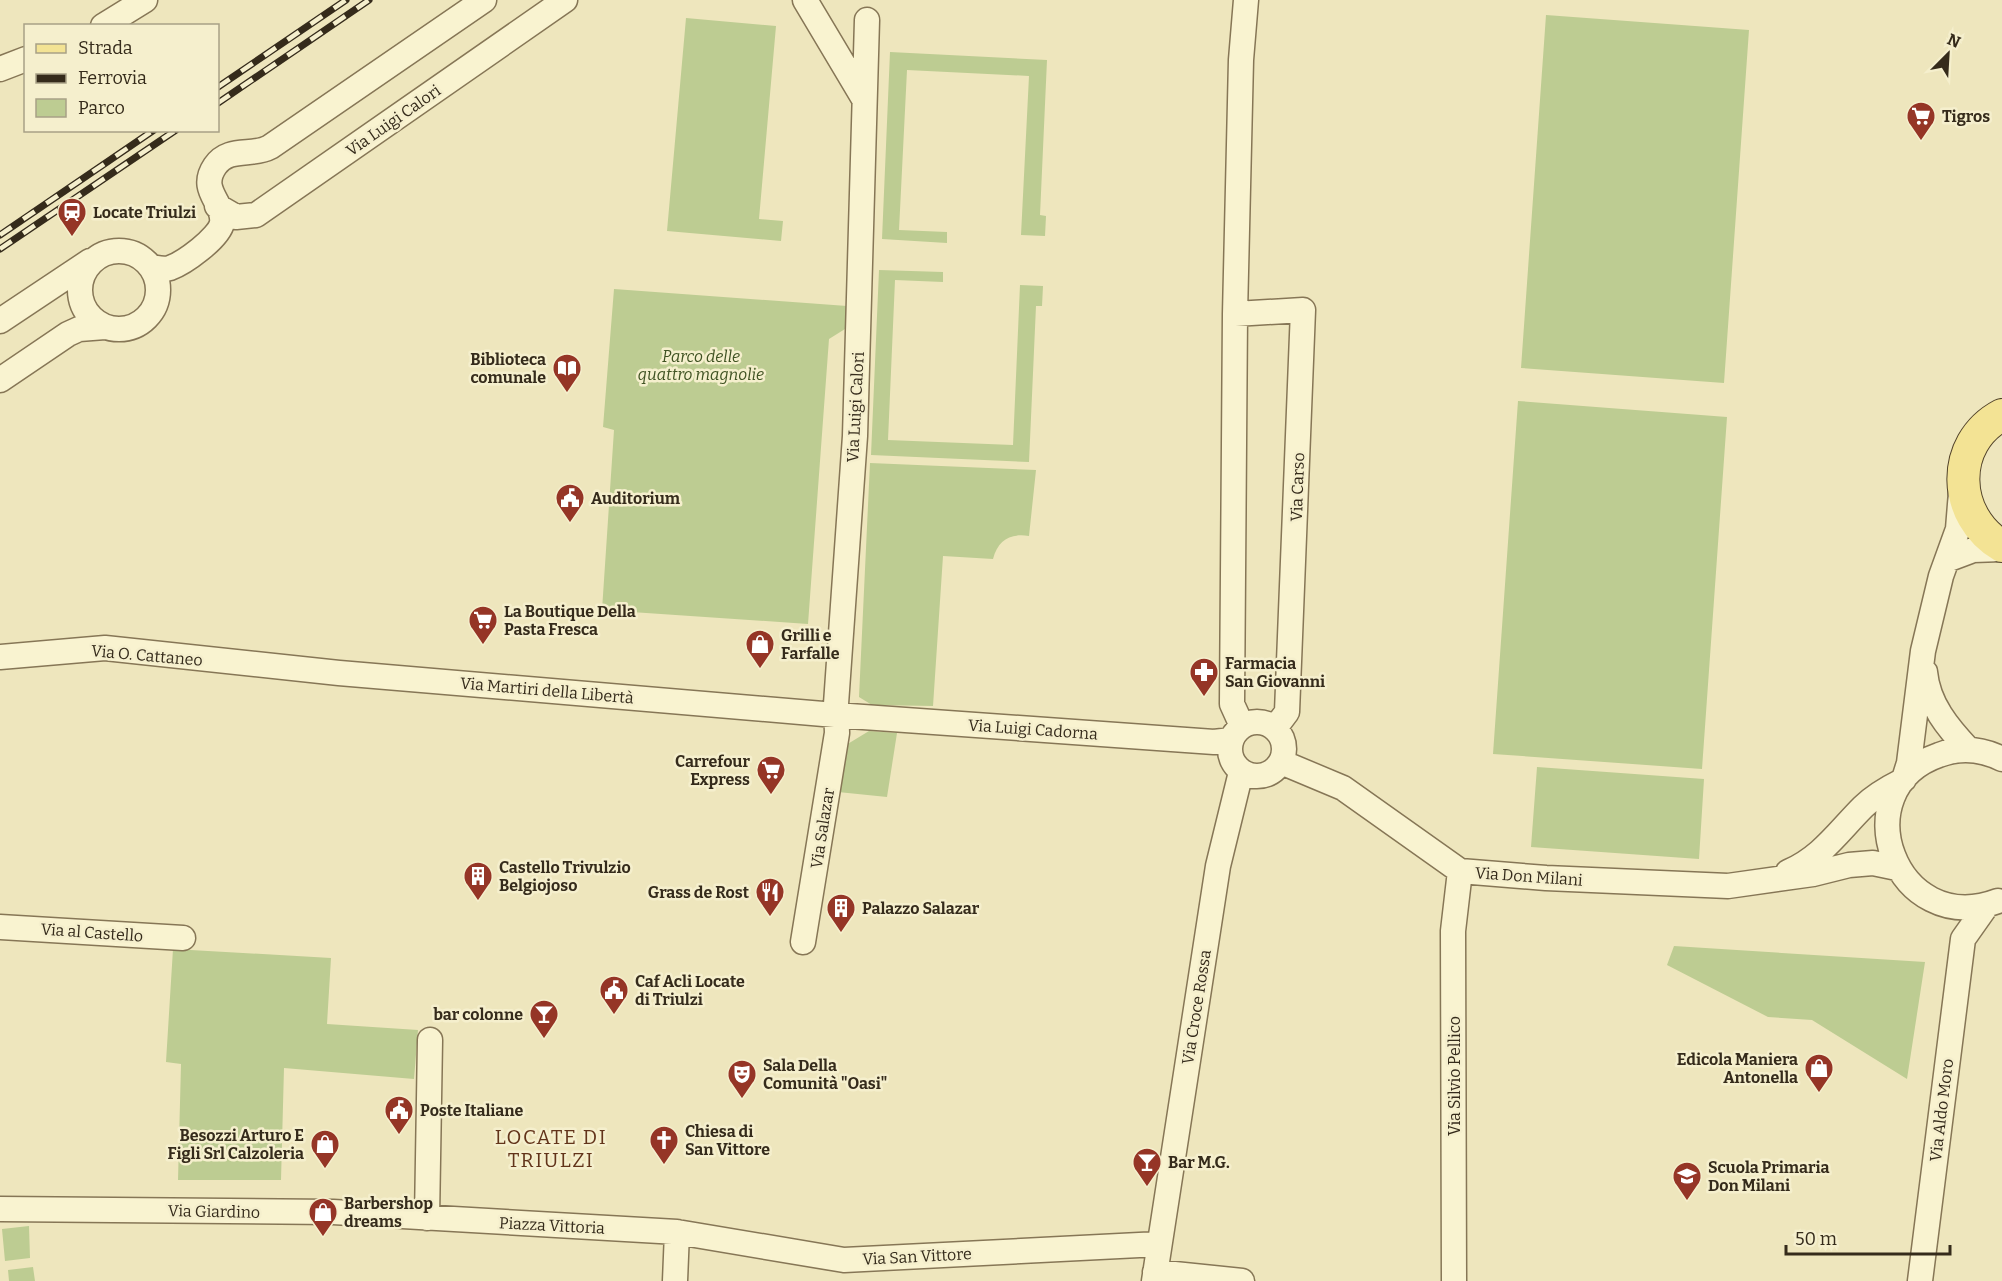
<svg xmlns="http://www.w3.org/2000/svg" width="2002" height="1281" viewBox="0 0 2002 1281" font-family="Bitter,serif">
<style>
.green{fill:#bdcc92}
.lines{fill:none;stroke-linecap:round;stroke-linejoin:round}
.minor-casing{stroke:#867656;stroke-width:27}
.major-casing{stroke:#53442b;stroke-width:34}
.minor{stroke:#f9f3d0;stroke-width:24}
.major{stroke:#f3e394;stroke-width:32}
.rail-casing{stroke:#352b1b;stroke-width:7}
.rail{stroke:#f5efcd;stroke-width:4.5;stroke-dasharray:14;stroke-linecap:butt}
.labels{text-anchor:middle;stroke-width:5;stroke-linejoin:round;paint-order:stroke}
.poi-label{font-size:16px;font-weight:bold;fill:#352b1b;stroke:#f5efcd;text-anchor:start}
.street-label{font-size:16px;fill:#352b1b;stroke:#f5efcd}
.park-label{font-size:16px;font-style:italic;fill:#3f5222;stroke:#f5efcd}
.quarter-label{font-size:20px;letter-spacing:1.5px;fill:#62341a;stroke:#f5efcd}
</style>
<rect width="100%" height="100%" fill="#eee6bd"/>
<path class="green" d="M1546,15L1749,30L1724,383L1521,368Z
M686,18L776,26L759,219L783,221L781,241L667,231Z
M890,52L1047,60L1040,215L1046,216L1045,236L1021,235L1029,76L907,70L899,230L947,232V243L882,239Z
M879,270L943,272V282L895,280L888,440L1013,445L1020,285L1043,286L1042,306H1036L1029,462L871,455Z
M614,289L847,306L845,329L829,339L808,624L602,610L614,430L603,427Z
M1518,401L1727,417L1702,769L1493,754Z
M870,463L1036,470L1029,536C1010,533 998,540 993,559L943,556L933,706L872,705L859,697Z
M869,731L897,733L887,797L838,792L846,745Z
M1537,767L1704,779L1699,859L1531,847Z
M1674,946L1925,962L1907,1079L1812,1020L1768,1017L1667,965Z
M173,949L331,958L327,1024L418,1030L414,1079L284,1068L281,1180H178L181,1064L166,1062Z
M29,1226L30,1258L5,1261L2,1229Z
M33,1267L35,1281H9L8,1270Z"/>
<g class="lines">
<g class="minor-casing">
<path id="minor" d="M805,0L864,99
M103,26L145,0
M0,69L26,59
M217,206L236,217L256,215L565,0
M80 290a39 39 0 1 1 78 0a39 39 0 1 1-78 0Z
M151,267C158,268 163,270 170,268C184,263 219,238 222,223C225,202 198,191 215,166C229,146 252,157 270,147L484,0
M1235,314L1303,310L1287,712L1275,728
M0,321L90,261
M0,380L68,334L79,329L105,327
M1949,559L1973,550L2002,549
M0,657L105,648L339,673L835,715L1214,742L1231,740
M1925,672C1928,704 1948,728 1969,750
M1230 749a27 27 0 1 1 54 0a27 27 0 1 1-54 0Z
M1242,726L1232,704L1235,314L1241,60L1246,0
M1281,762L1343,788L1460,871L1546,878L1728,886L1813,874L1849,865L1873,863L1897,868
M1904,779L1909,763L1923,651L1941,576L1958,529L1961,492
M1788,872C1821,858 1838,832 1863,807C1874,796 1888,788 1902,781
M1998,901C1895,940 1841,789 1939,755C1960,747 1982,749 2002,759
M0,927L183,938
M803,942L837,733L836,704L855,436L867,20
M0,1209L333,1212L677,1232L844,1260L1159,1244
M427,1218L430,1040
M1155,1272L1242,1281
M675,1281L677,1232
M1154,1281L1218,866L1241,772
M1454,1281L1453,931L1460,871
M1920,1281L1963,939L1987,905"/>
</g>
<g class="major-casing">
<path id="major" d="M2002,415C1949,443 1952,517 2002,546"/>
</g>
<use href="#minor" class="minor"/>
<use href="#major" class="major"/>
<g class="rail-casing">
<path id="rail" d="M218,87L346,0
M218,103L369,0
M0,235L154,130
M0,249L176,130"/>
</g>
<use href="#rail" class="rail"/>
</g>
<defs>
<g id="supermarket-pin" transform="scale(1.5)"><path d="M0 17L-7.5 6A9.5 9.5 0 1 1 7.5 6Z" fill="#953526" stroke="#f5efcd"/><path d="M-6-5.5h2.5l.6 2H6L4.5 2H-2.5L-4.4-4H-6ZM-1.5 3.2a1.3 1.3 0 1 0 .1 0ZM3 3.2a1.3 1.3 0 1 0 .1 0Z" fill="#fff"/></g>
<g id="station-pin" transform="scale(1.5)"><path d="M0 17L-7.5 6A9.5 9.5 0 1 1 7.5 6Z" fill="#953526" stroke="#f5efcd"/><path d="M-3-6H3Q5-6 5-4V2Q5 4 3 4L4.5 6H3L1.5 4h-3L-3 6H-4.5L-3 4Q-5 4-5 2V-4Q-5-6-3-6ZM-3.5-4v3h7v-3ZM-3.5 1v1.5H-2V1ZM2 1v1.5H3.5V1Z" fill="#fff"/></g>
<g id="library-pin" transform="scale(1.5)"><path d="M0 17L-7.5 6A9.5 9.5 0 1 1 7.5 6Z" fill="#953526" stroke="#f5efcd"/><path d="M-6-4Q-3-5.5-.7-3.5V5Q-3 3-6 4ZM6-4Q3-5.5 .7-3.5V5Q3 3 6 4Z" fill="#fff"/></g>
<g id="civic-pin" transform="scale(1.5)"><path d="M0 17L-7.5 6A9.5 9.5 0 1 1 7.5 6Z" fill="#953526" stroke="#f5efcd"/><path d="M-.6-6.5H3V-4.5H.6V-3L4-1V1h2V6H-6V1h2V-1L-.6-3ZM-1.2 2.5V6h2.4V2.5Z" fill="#fff"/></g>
<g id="shop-pin" transform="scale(1.5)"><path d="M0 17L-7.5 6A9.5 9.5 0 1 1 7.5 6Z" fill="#953526" stroke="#f5efcd"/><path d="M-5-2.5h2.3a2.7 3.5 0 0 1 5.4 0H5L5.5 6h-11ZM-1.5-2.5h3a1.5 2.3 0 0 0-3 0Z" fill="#fff"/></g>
<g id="pharmacy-pin" transform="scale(1.5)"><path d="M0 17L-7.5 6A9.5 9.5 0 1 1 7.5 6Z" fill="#953526" stroke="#f5efcd"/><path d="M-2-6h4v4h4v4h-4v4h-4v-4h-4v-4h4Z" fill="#fff"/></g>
<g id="building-pin" transform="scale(1.5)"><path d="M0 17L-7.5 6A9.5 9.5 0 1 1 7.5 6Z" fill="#953526" stroke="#f5efcd"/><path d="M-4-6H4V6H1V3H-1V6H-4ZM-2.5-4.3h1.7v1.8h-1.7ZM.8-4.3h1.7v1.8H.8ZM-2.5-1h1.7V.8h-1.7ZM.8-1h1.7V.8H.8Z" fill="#fff"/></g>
<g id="restaurant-pin" transform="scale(1.5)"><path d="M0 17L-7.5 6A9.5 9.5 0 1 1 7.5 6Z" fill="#953526" stroke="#f5efcd"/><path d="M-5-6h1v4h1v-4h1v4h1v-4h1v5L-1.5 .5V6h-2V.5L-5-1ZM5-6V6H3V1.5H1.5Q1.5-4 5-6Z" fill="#fff"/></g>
<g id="bar-pin" transform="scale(1.5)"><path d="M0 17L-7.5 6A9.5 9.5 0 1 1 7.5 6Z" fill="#953526" stroke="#f5efcd"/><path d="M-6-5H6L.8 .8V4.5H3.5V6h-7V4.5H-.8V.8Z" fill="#fff"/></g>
<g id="theatre-pin" transform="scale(1.5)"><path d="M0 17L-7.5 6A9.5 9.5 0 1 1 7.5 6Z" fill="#953526" stroke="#f5efcd"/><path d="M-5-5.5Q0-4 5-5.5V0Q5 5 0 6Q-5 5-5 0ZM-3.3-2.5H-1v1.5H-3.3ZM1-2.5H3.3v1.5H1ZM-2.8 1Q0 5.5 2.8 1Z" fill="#fff"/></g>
<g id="church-pin" transform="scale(1.5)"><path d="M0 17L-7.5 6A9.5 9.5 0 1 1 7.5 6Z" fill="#953526" stroke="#f5efcd"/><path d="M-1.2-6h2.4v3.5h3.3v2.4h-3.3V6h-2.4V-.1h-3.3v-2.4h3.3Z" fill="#fff"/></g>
<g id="school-pin" transform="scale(1.5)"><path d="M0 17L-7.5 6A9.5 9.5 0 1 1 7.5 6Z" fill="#953526" stroke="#f5efcd"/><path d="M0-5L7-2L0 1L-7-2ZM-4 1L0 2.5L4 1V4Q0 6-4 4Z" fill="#fff"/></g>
</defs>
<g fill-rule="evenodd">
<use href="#supermarket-pin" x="1921" y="116"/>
<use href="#station-pin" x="72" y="212"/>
<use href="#library-pin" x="567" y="368"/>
<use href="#civic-pin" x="570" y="498"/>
<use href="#supermarket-pin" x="483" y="620"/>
<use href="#shop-pin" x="760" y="644"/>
<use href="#pharmacy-pin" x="1204" y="672"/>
<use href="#supermarket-pin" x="771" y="770"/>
<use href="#building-pin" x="478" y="876"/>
<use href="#restaurant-pin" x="770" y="892"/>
<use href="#building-pin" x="841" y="908"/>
<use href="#civic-pin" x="614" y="990"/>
<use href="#bar-pin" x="544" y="1014"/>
<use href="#shop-pin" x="1819" y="1068"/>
<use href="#theatre-pin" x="742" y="1074"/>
<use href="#civic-pin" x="399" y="1110"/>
<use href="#church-pin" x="664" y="1140"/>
<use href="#shop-pin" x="325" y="1144"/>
<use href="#bar-pin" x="1147" y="1162"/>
<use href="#school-pin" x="1687" y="1176"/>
<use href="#shop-pin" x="323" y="1212"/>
</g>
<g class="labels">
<g class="poi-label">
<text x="1942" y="122">Tigros</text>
<text x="93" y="218">Locate Triulzi</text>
<text x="546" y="365" text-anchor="end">Biblioteca<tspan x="546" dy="18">comunale</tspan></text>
<text x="591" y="504">Auditorium</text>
<text x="504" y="617">La Boutique Della<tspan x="504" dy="18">Pasta Fresca</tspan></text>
<text x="781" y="641">Grilli e<tspan x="781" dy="18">Farfalle</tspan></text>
<text x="1225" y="669">Farmacia<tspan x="1225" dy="18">San Giovanni</tspan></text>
<text x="750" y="767" text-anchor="end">Carrefour<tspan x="750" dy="18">Express</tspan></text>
<text x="499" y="873">Castello Trivulzio<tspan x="499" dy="18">Belgiojoso</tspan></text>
<text x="749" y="898" text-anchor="end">Grass de Rost</text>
<text x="862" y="914">Palazzo Salazar</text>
<text x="635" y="987">Caf Acli Locate<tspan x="635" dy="18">di Triulzi</tspan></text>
<text x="523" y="1020" text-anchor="end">bar colonne</text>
<text x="1798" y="1065" text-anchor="end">Edicola Maniera<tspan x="1798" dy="18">Antonella</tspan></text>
<text x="763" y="1071">Sala Della<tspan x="763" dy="18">Comunità "Oasi"</tspan></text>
<text x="420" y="1116">Poste Italiane</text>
<text x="685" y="1137">Chiesa di<tspan x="685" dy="18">San Vittore</tspan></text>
<text x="304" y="1141" text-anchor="end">Besozzi Arturo E<tspan x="304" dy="18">Figli Srl Calzoleria</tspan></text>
<text x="1168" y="1168">Bar M.G.</text>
<text x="1708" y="1173">Scuola Primaria<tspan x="1708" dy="18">Don Milani</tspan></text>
<text x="344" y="1209">Barbershop<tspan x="344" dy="18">dreams</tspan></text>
</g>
<g class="street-label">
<text transform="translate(393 120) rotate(-35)" y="6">Via Luigi Calori</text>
<text transform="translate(855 407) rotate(-87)" y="6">Via Luigi Calori</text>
<text transform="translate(1297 487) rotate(-88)" y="6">Via Carso</text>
<text transform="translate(147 655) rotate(5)" y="6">Via O. Cattaneo</text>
<text transform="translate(547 690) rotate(5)" y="6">Via Martiri della Libertà</text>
<text transform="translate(1033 729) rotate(4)" y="6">Via Luigi Cadorna</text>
<text transform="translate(822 828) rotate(-81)" y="6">Via Salazar</text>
<text transform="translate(1529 876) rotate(4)" y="6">Via Don Milani</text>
<text transform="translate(92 932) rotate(4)" y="6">Via al Castello</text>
<text transform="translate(1196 1007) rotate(-81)" y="6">Via Croce Rossa</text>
<text transform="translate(1454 1076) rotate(-90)" y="6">Via Silvio Pellico</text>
<text transform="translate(1941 1110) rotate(-83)" y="6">Via Aldo Moro</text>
<text transform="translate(214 1211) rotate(1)" y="6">Via Giardino</text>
<text transform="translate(552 1225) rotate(3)" y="6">Piazza Vittoria</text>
<text transform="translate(917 1256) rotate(-3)" y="6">Via San Vittore</text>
</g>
<g class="park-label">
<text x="701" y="362">Parco delle<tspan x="701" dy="18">quattro magnolie</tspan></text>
</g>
<g class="quarter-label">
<text x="551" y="1144">LOCATE DI<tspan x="551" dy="23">TRIULZI</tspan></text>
</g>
</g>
<rect x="24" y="24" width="195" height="108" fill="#f5efcd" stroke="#a8a186" stroke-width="1.5"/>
<rect x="36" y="44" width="30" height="9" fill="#f3e394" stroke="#a8a186" stroke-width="1.5"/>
<text x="78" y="54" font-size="18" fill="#352b1b">Strada</text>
<rect x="36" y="74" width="30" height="9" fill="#352b1b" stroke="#a8a186" stroke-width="1.5"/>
<text x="78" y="84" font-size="18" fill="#352b1b">Ferrovia</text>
<rect x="36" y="99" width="30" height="18" fill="#bdcc92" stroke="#a8a186" stroke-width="1.5"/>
<text x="78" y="114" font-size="18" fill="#352b1b">Parco</text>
<g transform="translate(1948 54) rotate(24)" stroke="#f5efcd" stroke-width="4.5" paint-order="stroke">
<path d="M0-4.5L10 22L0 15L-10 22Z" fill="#352b1b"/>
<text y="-9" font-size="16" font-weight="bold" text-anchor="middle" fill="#352b1b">N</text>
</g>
<path d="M1786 1245v9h164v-9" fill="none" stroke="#352b1b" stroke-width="3"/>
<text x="1795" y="1245" font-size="18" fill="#352b1b" stroke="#f5efcd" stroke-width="4.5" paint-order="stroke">50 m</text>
</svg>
